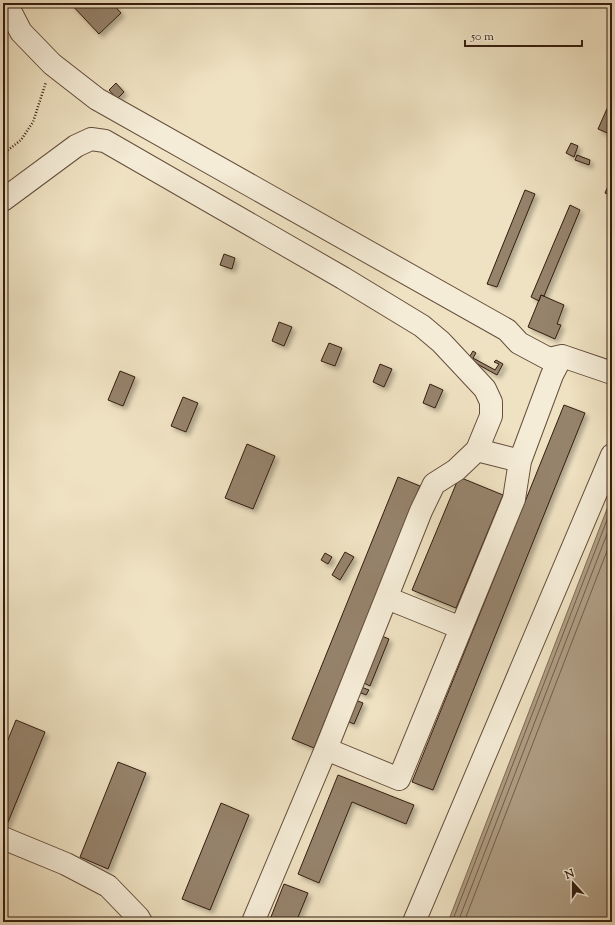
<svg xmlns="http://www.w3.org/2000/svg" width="615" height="925" viewBox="0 0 615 925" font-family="'Sorts Mill Goudy',serif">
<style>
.water{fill:#b09f85;stroke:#7f6b56}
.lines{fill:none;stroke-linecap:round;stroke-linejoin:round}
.shore{stroke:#725e4a;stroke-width:1}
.building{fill:#96836c;stroke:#351d0f;filter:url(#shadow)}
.minor-casing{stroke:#644e3c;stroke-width:24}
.path{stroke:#351d0f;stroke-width:2.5;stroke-dasharray:1 2;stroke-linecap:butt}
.minor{stroke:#f5ecd7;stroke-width:22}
</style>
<defs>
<filter id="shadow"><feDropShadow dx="3.5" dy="3.5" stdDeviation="2" flood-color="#0004"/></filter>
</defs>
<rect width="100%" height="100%" fill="#efe2c2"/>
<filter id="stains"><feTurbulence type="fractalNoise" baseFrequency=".005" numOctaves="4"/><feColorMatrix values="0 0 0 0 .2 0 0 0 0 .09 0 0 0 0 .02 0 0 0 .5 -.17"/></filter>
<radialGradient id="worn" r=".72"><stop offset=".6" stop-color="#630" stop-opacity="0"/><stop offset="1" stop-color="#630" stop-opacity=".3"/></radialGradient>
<path class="water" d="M612,496V922H448Z"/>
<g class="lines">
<path class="shore" d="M452,922L612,507
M458,922L612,521
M464,922L612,538"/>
</g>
<path class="building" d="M70,3H112L121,13L99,34Z
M116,83L124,92L117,99L109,90Z
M610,102L612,103V135L598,129Z
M571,143L578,146L574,157L566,153Z
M577,155L590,160L589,165L575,160Z
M612,177V196L605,193Z
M525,190L535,194L497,287L487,284Z
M570,205L580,210L544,296L541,295L539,301L531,297Z
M224,254L235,258L232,269L220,265Z
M541,295L564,305L557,324L561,325L555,339L528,327Z
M279,322L292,327L284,346L272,341Z
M329,343L342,348L335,366L321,361Z
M473,351L476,353L473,358L495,370L499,364L494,362L496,360L503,364L497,375L468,359Z
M380,364L392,369L384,387L373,382Z
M120,371L135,377L123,406L108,400Z
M430,384L443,390L435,408L423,403Z
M183,397L198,403L186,432L171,426Z
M564,405L585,413L433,790L412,782Z
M247,444L275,456L253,509L225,498Z
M398,477L420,486L314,748L292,739Z
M459,477L503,495L456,608L412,590Z
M345,552L354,557L340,580L332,575Z
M325,553L332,557L328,564L321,560Z
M377,634L389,639L370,686L358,680Z
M356,685L369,690L366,695L354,690Z
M350,698L363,703L354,724L342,719Z
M16,720L45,732L6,827L3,826V752Z
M118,762L146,773L108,869L80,857Z
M338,775L414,805L406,824L352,802L319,883L298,874Z
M221,803L249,815L210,910L182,899Z
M284,884L308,893L296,922H269Z"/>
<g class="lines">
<g class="minor-casing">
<path id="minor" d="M6,3L21,32L52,64L97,99L507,330L519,343L549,359L562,356L612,373
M3,200L76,146L91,139L105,141L343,278L422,326L441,342L485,389L491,402V416L477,450L456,470L434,484L421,511L326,749L253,922
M477,450L520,461
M387,598L461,628
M326,749L399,779L514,499L520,461L552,375L562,356
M3,838L66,864L108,886L138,917L141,922
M414,922L612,455"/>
</g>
<path class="path" d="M3,154L21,140L33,122L46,82
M58,922L88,921L117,922"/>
<use href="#minor" class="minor"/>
</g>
<rect width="615" height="925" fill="none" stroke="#efe2c2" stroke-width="16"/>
<rect x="4" y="4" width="607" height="917" fill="none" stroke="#351d0f" stroke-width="2"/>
<rect x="8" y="8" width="599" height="909" fill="none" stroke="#351d0f"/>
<g transform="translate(573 883) rotate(339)" stroke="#f5ecd7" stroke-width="3" paint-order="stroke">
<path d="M0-3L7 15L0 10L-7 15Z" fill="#351d0f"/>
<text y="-6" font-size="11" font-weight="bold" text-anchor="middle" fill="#351d0f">N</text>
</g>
<path d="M465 40v6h117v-6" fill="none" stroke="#351d0f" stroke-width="2"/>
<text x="471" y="40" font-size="12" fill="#351d0f" stroke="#f5ecd7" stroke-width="3" paint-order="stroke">50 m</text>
<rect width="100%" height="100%" filter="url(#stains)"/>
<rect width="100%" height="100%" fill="url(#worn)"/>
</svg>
